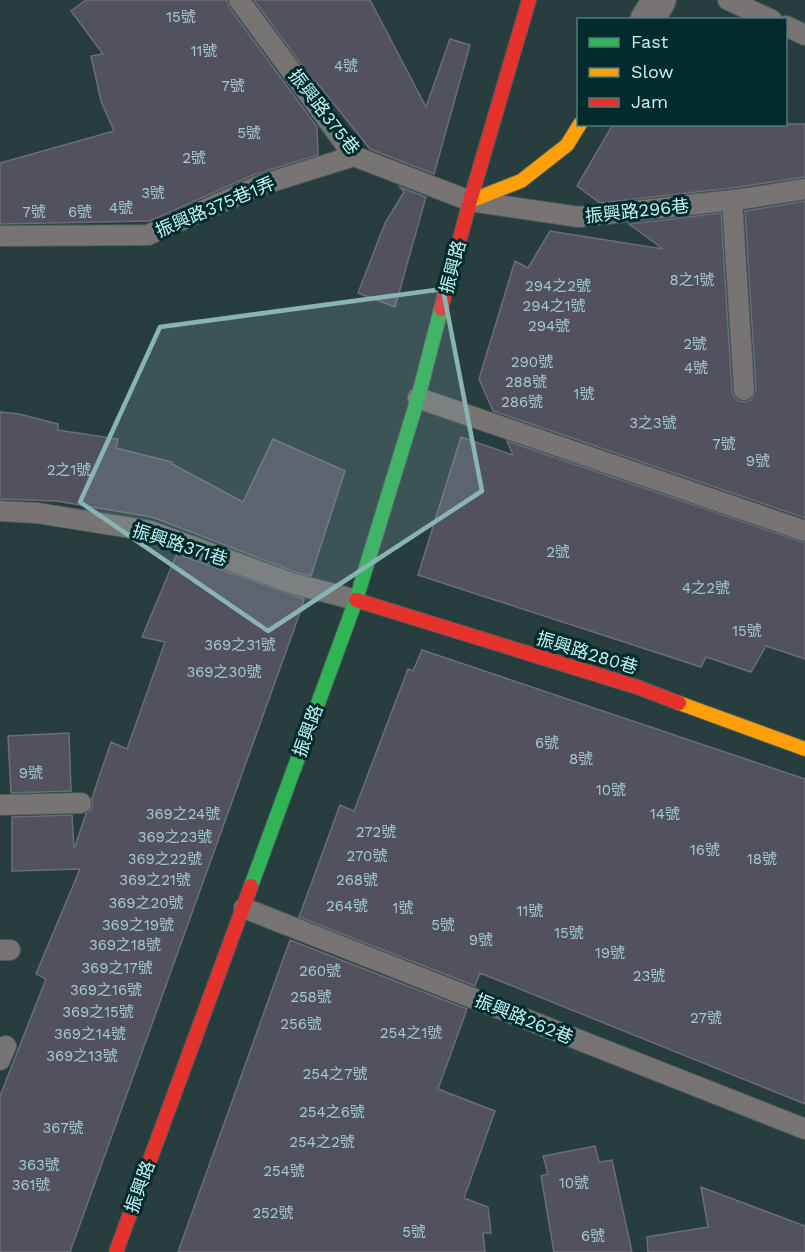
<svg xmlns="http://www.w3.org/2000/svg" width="805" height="1252" viewBox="0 0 805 1252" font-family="'Work Sans','Noto Sans TC',sans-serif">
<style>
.building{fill:#51525e;stroke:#6c6c79;stroke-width:1.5}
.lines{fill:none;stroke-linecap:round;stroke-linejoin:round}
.lane-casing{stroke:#455c5d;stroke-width:22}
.street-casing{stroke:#455c5d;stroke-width:36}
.fast-casing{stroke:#455c5d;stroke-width:16}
.slow-casing{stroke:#455c5d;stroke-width:16}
.jam-casing{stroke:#455c5d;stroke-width:16}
.lane{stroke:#787474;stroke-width:20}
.street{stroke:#787474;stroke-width:33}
.fast{stroke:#30b455;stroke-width:14}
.slow{stroke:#ff9f0a;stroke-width:14}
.jam{stroke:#e5322d;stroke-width:14}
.marked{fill:#8ab3b4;fill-opacity:0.2;stroke:#8ab3b4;stroke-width:4.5;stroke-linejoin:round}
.labels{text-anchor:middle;stroke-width:6;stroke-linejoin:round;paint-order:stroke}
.number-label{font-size:15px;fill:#a3cace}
.street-label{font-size:18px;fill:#bef2f4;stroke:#032b2c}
</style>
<rect width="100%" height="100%" fill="#283d3e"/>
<path class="building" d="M86,0H227L229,7L317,127L318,155L253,175L150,221L0,224V163L114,131L101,101L91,56L103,54L71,11Z
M254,0H370L426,107L450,39L470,45L434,174L370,149L317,83V86Z
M613,124H805V177L740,187L600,203L577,186Z
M400,187L426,197L395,307L358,293L385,223L404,192Z
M805,201V518L493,411L479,379L515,261L528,268L550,231L663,249L629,224L721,213L732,391L734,397L739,401L745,402L751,400L756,389L745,211Z
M0,412L19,414L58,424V430L118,439L116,448L172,462V464L243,502L273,439L345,471L311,576L295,572L152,517L56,501L0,499Z
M461,437L513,455L507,441L805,543V659L766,646L751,672L706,657L701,667L418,575Z
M177,554L304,599L302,607L70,1252H0V1096L46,979L36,974L80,869L12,871V817L72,815L74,849L86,814L92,808V798L111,742L127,749L165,642L142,637Z
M422,650L805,779V1104L480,973L475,986L299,917L340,805L354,811L408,669L413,671Z
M69,733L71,791L11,793L8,736Z
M290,940L467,1009L438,1089L495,1111L464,1198L488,1207L491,1233H483L485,1252H178Z
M595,1146L599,1162L612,1160L632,1252H554L541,1176L548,1174L543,1156Z
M701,1187L805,1226V1252H648L647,1237L708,1227Z"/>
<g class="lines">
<g class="lane-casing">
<path id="lane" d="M239,0L354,156L470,201L579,217L742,199L805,189
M728,0L772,20
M786,26L805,35
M732,200L744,390
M0,236L148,235L258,186L354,156
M418,398L805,531
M0,511L37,513L150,531L291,583L356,600
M0,805L81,803
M244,908L805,1129
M0,950H10
M0,1060L6,1046"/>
</g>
<g class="street-casing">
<path id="street" d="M647,20L659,0"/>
</g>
<g class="fast-casing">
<path id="fast" d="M251,886L356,600L418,398L441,309"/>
</g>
<g class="slow-casing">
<path id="slow" d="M470,201L521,181L567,145L580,124
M679,703L805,749"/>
</g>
<g class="jam-casing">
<path id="jam" d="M441,309L470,201L529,0
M356,600L637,687L679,703
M116,1252L251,886"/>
</g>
<use href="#lane" class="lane"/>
<use href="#street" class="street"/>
<use href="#fast" class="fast"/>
<use href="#slow" class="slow"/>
<use href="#jam" class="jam"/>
</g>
<path class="marked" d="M443,289L482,491L268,631L80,502L160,327Z"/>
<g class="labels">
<g class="number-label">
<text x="181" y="22">15號</text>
<text x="204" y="56">11號</text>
<text x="346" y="71">4號</text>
<text x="233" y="91">7號</text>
<text x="249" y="138">5號</text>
<text x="194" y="163">2號</text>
<text x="153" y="198">3號</text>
<text x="121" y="213">4號</text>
<text x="34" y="217">7號</text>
<text x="80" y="217">6號</text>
<text x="692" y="285">8之1號</text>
<text x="558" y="291">294之2號</text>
<text x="554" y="311">294之1號</text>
<text x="549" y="331">294號</text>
<text x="695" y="349">2號</text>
<text x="532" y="367">290號</text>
<text x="696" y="373">4號</text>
<text x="526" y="387">288號</text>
<text x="584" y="399">1號</text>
<text x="522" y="407">286號</text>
<text x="653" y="428">3之3號</text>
<text x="724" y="449">7號</text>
<text x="758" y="466">9號</text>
<text x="69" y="475">2之1號</text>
<text x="558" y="557">2號</text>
<text x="706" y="593">4之2號</text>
<text x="747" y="636">15號</text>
<text x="240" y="650">369之31號</text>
<text x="224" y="677">369之30號</text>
<text x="547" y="748">6號</text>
<text x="581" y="764">8號</text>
<text x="31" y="778">9號</text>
<text x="611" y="795">10號</text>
<text x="183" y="819">369之24號</text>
<text x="665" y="819">14號</text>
<text x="376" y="837">272號</text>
<text x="175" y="842">369之23號</text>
<text x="705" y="855">16號</text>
<text x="367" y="861">270號</text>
<text x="165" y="864">369之22號</text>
<text x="762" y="864">18號</text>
<text x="155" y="885">369之21號</text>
<text x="357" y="885">268號</text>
<text x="146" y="908">369之20號</text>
<text x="347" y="911">264號</text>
<text x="403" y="913">1號</text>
<text x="530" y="916">11號</text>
<text x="138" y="930">369之19號</text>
<text x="443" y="930">5號</text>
<text x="569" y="938">15號</text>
<text x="481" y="945">9號</text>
<text x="125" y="950">369之18號</text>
<text x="610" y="958">19號</text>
<text x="117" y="973">369之17號</text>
<text x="320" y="976">260號</text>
<text x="649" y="981">23號</text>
<text x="106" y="995">369之16號</text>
<text x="311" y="1002">258號</text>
<text x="98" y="1017">369之15號</text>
<text x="706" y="1023">27號</text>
<text x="301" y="1029">256號</text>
<text x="411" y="1038">254之1號</text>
<text x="90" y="1039">369之14號</text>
<text x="82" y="1061">369之13號</text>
<text x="335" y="1079">254之7號</text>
<text x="332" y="1117">254之6號</text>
<text x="63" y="1133">367號</text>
<text x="322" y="1147">254之2號</text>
<text x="39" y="1170">363號</text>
<text x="284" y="1176">254號</text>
<text x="574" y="1188">10號</text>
<text x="31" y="1190">361號</text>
<text x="273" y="1218">252號</text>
<text x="414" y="1237">5號</text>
<text x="593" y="1241">6號</text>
</g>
<g class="street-label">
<text transform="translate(324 112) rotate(52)" y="6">振興路375巷</text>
<text transform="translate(215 207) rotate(-23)" y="6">振興路375巷1弄</text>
<text transform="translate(637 211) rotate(-6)" y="6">振興路296巷</text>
<text transform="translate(453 267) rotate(-75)" y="6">振興路</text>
<text transform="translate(180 545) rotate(18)" y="6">振興路371巷</text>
<text transform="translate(587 653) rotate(17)" y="6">振興路280巷</text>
<text transform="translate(308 731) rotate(-70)" y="6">振興路</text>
<text transform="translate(524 1019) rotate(22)" y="6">振興路262巷</text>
<text transform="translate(140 1187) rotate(-70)" y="6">振興路</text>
</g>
</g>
<rect x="577" y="18" width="210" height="108" fill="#032b2c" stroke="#4e7b7c" stroke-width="1.5"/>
<rect x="589" y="38" width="30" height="9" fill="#30b455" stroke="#4e7b7c" stroke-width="1.5"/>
<text x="631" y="48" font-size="18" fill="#bef2f4">Fast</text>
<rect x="589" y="68" width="30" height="9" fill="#ff9f0a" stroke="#4e7b7c" stroke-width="1.5"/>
<text x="631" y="78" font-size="18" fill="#bef2f4">Slow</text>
<rect x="589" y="98" width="30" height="9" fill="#e5322d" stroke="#4e7b7c" stroke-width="1.5"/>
<text x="631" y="108" font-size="18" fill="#bef2f4">Jam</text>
</svg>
